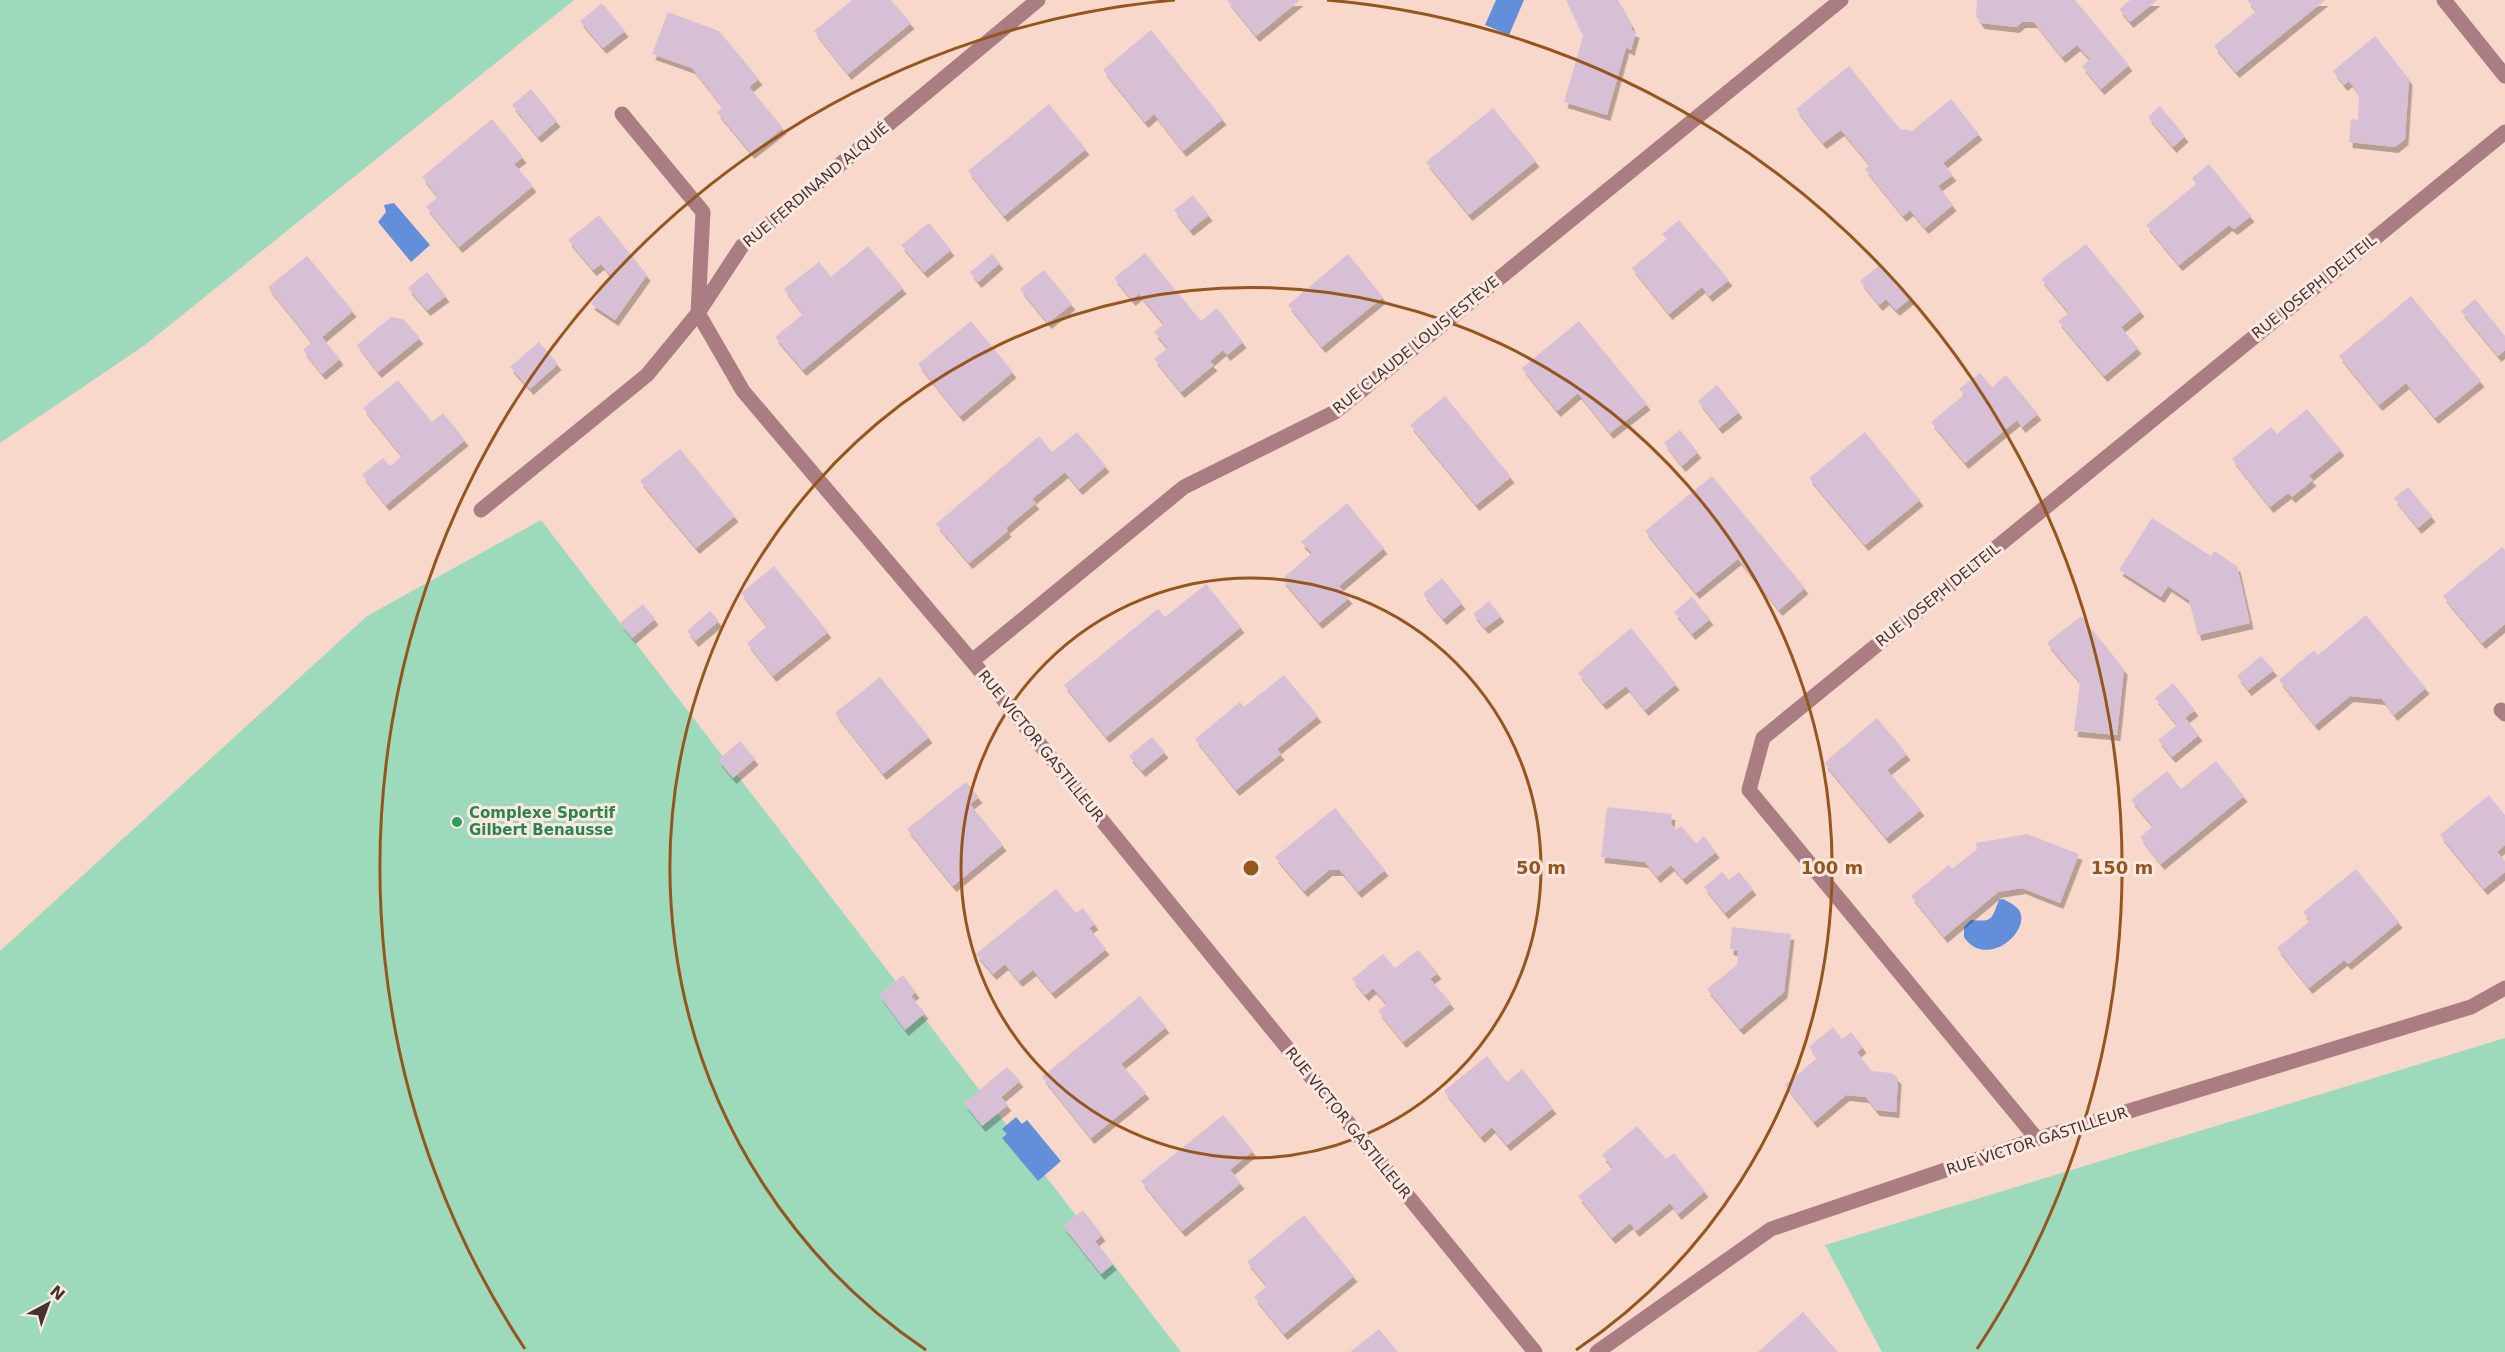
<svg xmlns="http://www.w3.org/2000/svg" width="2505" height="1352" viewBox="0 0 2505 1352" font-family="'DejaVu Sans',sans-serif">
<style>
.green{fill:#9cdabb}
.water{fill:#638fda}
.building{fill:#d7c0d6;filter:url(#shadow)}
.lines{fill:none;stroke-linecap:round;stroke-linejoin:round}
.minor{stroke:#a97d81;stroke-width:15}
.ring{fill:none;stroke:#95561d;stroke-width:3}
.leisure-dot{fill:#2e9e5b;stroke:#fce8e0;stroke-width:2}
.labels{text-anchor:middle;stroke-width:6;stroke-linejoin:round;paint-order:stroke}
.street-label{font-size:15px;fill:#423530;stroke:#fce8e0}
.leisure-label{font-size:15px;font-weight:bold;fill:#27864d;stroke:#fce8e0;text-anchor:start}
.centre{fill:#95561d;stroke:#fce8e0;stroke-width:3}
.ring-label{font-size:18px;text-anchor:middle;font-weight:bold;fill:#95561d;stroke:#fce8e0;stroke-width:6;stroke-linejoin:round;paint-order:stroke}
</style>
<defs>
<filter id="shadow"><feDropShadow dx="3.5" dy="6" stdDeviation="0" flood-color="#0004"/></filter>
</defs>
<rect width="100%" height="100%" fill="#f8d8ca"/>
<path class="green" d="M0,0H574L145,345L0,443Z
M541,520L1181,1352H0V951L367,616Z
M2505,1038V1352H1882L1825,1245Z"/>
<path class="water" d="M1496,0H1524L1509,35L1485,25Z
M394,203L430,245L411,262L378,222L386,212L384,205Z
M2003,899C2009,902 2020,907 2021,915C2025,938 1983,967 1964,937V927L1971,920C1993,922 1991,920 1999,900Z
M1016,1117L1022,1124L1027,1120L1061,1161L1038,1181L1002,1138L1007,1134L1002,1129Z"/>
<path class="building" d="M852,0H891L911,23L848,74L814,31Z
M1227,0H1300L1256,36Z
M1566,0H1618L1632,26L1631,30L1636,32L1631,50L1626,47L1607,115L1564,102L1583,36Z
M1977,0H2075L2129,65L2101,89L2082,66L2090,59L2077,45L2062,57L2034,22H2022L2016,27L1981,23L1976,16Z
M2130,0H2157L2130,22L2119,9Z
M2247,0H2325L2236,72L2214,46L2256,11Z
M602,3L625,31L603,48L580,21Z
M668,12L719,31L759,79L749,87L783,128L751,153L717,112L723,107L692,68L652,54Z
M1151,30L1223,119L1183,151L1154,114L1145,122L1103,70Z
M2375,36L2409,79L2405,139L2395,147L2349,142L2351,119L2358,120L2359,94L2349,81L2344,85L2333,71Z
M1849,66L1900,129L1912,131L1951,99L1979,134L1943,163L1953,175L1938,186L1953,205L1925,228L1910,210L1903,216L1865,169L1870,165L1841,130L1823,143L1796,109Z
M531,89L557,121L538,137L512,105Z
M1049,104L1086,149L1004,216L968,171Z
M2160,106L2185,136L2173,147L2148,117Z
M1493,108L1536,161L1469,215L1426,162Z
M492,119L523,157L514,164L533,186L459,247L426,207L438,197L422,177Z
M2209,164L2251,216L2234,229L2229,225L2179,265L2146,225L2196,184L2192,178Z
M1193,195L1209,215L1190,230L1174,210Z
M599,215L647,275L615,320L591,304L611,276L601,264L593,270L568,240Z
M1679,220L1729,280L1709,296L1702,287L1669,314L1632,268L1667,239L1662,234Z
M929,223L951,250L924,272L901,245Z
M2086,244L2141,311L2121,327L2138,348L2104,376L2058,321L2069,313L2041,279Z
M868,246L903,288L803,370L775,337L803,314L784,289L819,262L831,277Z
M1145,253L1201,321L1217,308L1243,342L1227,355L1223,350L1210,361L1214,365L1181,392L1154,359L1168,348L1154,332L1164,324L1139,294L1132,300L1114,278Z
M992,254L1000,263L978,282L970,272Z
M1348,254L1383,297L1322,347L1288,305Z
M307,256L353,311L322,337L340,359L322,374L303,350L312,342L268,287Z
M1881,264L1911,298L1896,310L1886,299L1879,305L1860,281Z
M1044,270L1072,304L1048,323L1020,289Z
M427,272L446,296L427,310L408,288Z
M2411,296L2481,381L2435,418L2406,383L2379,405L2339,356Z
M2475,299L2505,336V350L2498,356L2461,311Z
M391,317L403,319L420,338L378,372L357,345Z
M971,321L1013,372L960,416L918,364Z
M1579,321L1647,404L1610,433L1578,393L1557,411L1522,368Z
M539,342L558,364L530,389L510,367Z
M1980,373L1992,387L2006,375L2038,414L2022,427L2017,420L1965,463L1931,422L1964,395L1969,399L1959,389Z
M398,380L432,422L443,413L465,440L386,505L362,475L383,458L390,466L402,456L363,408Z
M1717,385L1739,412L1719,428L1698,401Z
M1445,396L1511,477L1476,505L1410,425Z
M2307,409L2341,450L2309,476L2313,480L2292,497L2288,493L2270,507L2232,459L2271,427L2277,434Z
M1680,430L1698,452L1682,466L1664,443Z
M1077,432L1106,466L1079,489L1065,472L1032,499L1036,503L1006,528L1008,531L969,563L936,524L1039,436L1052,452Z
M1865,432L1920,500L1865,545L1809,478Z
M680,449L735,516L696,548L640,481Z
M1712,476L1805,588L1779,610L1738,559L1696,593L1645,531Z
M2408,487L2432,516L2418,528L2394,498Z
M1347,503L1384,548L1339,586L1349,598L1319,623L1282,579L1312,553L1301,542Z
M2152,518L2211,556L2214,551L2237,566L2250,623L2198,635L2189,600L2168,586L2161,597L2119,570Z
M2502,547L2505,550V624L2482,643L2443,596Z
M774,566L828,632L773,676L747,643L767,626L741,593Z
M1442,578L1462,603L1443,619L1423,594Z
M1206,584L1241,627L1106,737L1064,685L1158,609L1165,617Z
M1692,597L1710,619L1692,634L1674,612Z
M1489,601L1501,616L1485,628L1473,614Z
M643,604L655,619L632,638L620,623Z
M710,611L719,621L695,641L687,631Z
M2366,615L2426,688L2394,715L2382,699L2350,696L2315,725L2279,680L2314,650L2318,655Z
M2081,616L2124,669L2117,735L2074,731L2080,682L2047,643Z
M1631,628L1676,684L1645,710L1626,686L1603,704L1578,673Z
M2261,656L2274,670L2248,690L2237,676Z
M1284,675L1318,716L1277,749L1281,754L1236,790L1195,739L1240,702L1244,707Z
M880,677L929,737L883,774L835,713Z
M2173,683L2195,710L2185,718L2199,735L2172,757L2158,740L2177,725L2155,698Z
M1877,718L1907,754L1887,770L1921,810L1886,838L1824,763Z
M1152,737L1165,752L1142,771L1129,756Z
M740,741L755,759L733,778L718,760Z
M2216,761L2244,796L2161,864L2140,837L2153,826L2131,800L2167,771L2181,789Z
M966,782L979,797L970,804L1003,845L953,886L907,829Z
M2489,795L2505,815V845L2497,852L2505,861V872L2484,889L2440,835Z
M1607,807L1672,814L1671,824L1676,830L1681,826L1696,843L1704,836L1716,852L1683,879L1671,865L1657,877L1645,862L1601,857Z
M1335,808L1385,870L1358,892L1340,870H1329L1304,891L1275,857Z
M2027,834L2079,854L2060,903L2022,888L1998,892L1944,937L1911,896L1949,865L1952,869L1977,849L1976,843Z
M2356,869L2399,922L2348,964L2344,960L2309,988L2277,948L2310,921L2303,912Z
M1722,872L1729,880L1739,872L1753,889L1725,913L1704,887Z
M1056,889L1076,913L1083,908L1095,924L1089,928L1106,949L1052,993L1033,970L1019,981L1005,964L993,974L976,954Z
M1732,927L1791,934L1784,992L1740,1029L1707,989L1737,965L1738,951L1730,949Z
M1418,950L1438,973L1430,979L1451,1003L1403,1042L1378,1011L1387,1004L1373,988L1365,995L1352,979L1383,954L1395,968Z
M903,975L916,992L911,996L925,1013L905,1030L879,995Z
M1140,996L1166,1027L1121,1064L1146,1093L1091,1138L1042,1077Z
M1833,1027L1842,1039L1851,1032L1863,1047L1857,1052L1871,1071L1892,1073L1898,1078L1896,1112L1876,1110L1866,1097L1846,1095L1814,1122L1785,1085L1817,1058L1809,1047Z
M1487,1056L1507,1082L1522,1069L1553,1108L1507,1145L1492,1127L1481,1137L1444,1091Z
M1007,1067L1020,1081L1001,1097L1008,1105L982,1126L964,1103Z
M1223,1115L1253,1151L1230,1170L1241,1183L1182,1231L1141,1181Z
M1637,1126L1666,1159L1674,1153L1705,1191L1678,1214L1670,1203L1636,1231L1630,1223L1612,1238L1578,1196L1613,1168L1602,1155Z
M1083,1210L1102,1235L1095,1241L1113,1264L1101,1274L1063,1226Z
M1304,1215L1354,1276L1284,1334L1254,1297L1267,1286L1247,1262Z
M1803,1312L1838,1352H1758L1769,1342Z
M1379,1329L1398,1352H1350Z"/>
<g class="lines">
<path class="minor" d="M2444,0L2505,76
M622,114L703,212L698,313L743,391L972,661L1535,1352
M481,510L647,375L698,313L742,246L1038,0
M972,661L1184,487L1335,412L1841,0
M2501,710L2505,714
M2037,1139L1749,790L1763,738L2505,132
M1597,1352L1771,1229L2037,1139L2471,1007L2505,988"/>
</g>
<g class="ring">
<circle cx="1251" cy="868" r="290"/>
<path d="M926 1350A581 581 0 1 1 1576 1350"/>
<path d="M525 1349A871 871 0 0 1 1175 0M1327 0A871 871 0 0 1 1977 1349"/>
</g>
<circle class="leisure-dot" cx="457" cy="822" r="6"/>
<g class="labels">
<g class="street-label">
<text transform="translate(816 185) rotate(-40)" y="5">RUE FERDINAND ALQUIÉ</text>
<text transform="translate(2314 287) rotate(-39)" y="5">RUE JOSEPH DELTEIL</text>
<text transform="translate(1416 345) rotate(-39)" y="5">RUE CLAUDE LOUIS ESTÈVE</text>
<text transform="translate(1938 595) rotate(-39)" y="5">RUE JOSEPH DELTEIL</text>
<text transform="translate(1041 746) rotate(51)" y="5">RUE VICTOR GASTILLEUR</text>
<text transform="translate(1348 1123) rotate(51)" y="5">RUE VICTOR GASTILLEUR</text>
<text transform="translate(2037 1141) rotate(-18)" y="5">RUE VICTOR GASTILLEUR</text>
</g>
<g class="leisure-label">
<text x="469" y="818">Complexe Sportif<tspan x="469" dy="17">Gilbert Benausse</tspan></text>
</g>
</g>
<circle cx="1251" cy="868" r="9" class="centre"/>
<g class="ring-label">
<text x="1541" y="874">50 m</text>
<text x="1832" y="874">100 m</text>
<text x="2122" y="874">150 m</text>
</g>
<g transform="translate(48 1304) rotate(41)" stroke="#fce8e0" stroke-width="4.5" paint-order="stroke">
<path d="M0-4.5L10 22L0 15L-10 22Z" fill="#423530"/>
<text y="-9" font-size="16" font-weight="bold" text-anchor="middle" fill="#423530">N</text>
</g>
</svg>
